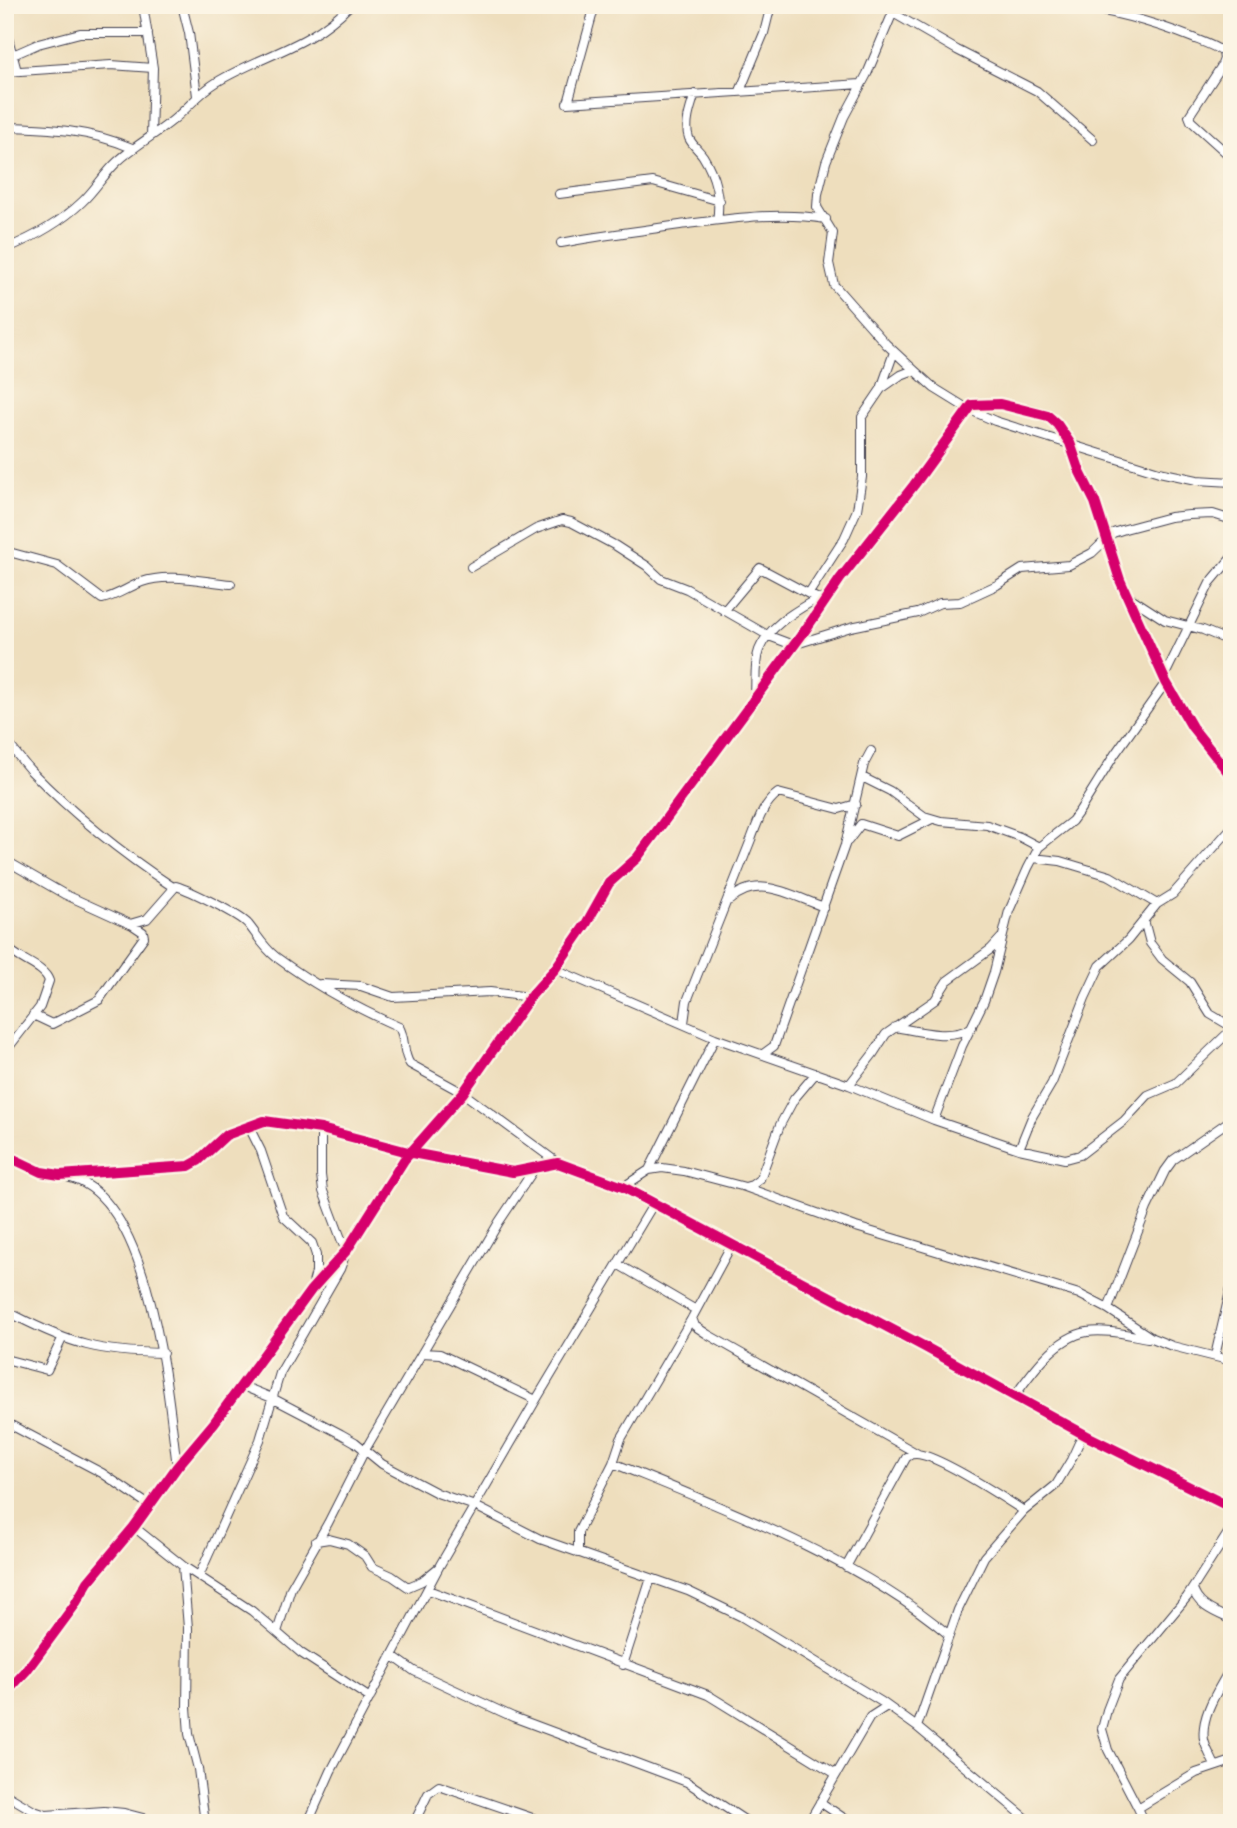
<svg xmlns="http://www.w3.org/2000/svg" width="1237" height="1828" viewBox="0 0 1237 1828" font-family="'Libre Bodoni',serif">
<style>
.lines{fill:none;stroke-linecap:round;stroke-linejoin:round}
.street-casing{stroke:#413e4e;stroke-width:10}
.street{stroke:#fff;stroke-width:8}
.cycleway-casing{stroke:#fcf5e5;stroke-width:15}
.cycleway{stroke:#d6006c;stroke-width:10}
</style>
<rect width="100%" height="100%" fill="#fcf5e5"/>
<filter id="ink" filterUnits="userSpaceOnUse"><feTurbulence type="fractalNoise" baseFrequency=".0143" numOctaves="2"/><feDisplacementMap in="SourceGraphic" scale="14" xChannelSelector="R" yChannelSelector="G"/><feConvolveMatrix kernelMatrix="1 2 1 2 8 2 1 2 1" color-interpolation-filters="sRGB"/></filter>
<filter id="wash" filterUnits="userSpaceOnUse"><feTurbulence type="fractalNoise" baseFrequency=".00686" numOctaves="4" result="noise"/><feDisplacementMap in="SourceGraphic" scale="28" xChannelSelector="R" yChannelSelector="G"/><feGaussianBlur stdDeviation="1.57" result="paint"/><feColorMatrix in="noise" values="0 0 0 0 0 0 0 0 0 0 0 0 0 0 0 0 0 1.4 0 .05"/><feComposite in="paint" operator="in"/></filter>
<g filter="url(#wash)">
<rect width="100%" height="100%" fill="#eedebd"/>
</g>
<g filter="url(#ink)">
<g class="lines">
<g class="street-casing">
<path id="street" d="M143,5L153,68L151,136
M182,5L189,33L197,96
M896,5L867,74L844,117L826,162L818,194L817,207L833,233L829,263L834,285L886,344L914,370L934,388L968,409L995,421L1159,472L1197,480L1232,482
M1066,5C1109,10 1153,22 1193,38C1203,42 1215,46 1223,52L1224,59L1221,67L1189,116L1191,121L1232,158
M893,13L957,50L1037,91L1093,140
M5,27L17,71
M13,55L38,44L80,33H148
M5,72L111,65L153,68
M740,91L764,33L771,5
M695,94C691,106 684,125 689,138C692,145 699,150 703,156C715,175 721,199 717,220
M567,103L861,84
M568,103L595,5
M5,127C50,128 90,130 132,148
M559,194L653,182L720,201
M561,243C601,235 640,231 680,225C728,219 777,211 826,219
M5,249C32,238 61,222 82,202C95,190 104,174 117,162C134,146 155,135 173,120C188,108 200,92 217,82C263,54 309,48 350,5
M882,386L894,352
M5,551L57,565L102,599C117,596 128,587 142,582C169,572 204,582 231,584
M471,567L536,529L562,520L571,522L616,546L647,566L661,579L687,589L769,636L793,645L851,627L918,613L940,603L960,602L997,585L1022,569L1069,565L1092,553L1113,533L1125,529L1170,517L1189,515L1213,514L1232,520
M809,593L844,539L857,510L862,477V417L881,389L901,375L914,370
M1131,598L1165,620L1203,630L1232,642
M724,611L760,568L824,602
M1164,677L1210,583L1232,557
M755,695C756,681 754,663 759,650C769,625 796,611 818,598
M5,740C14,750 21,760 30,770C73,814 121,853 173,887
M862,777L890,791L924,816L941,821L987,825L1020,837L1039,847
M848,841L861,824L898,836L932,819
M1033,858L1060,861L1110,876L1157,904
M5,860L64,894L130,924L147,919L176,886C189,890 239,914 248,924C257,935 264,948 276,957C314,985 356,1008 399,1027C406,1038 402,1053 410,1064L463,1093L558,1163
M730,900C758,873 792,896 824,907
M1144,920L1150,943L1162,959L1190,982L1210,1014L1232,1027
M5,945C16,960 44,965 49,981L40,1007L5,1052
M555,969L715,1038L849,1085L934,1120L1019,1149L1065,1159L1080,1155L1124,1121L1148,1095L1176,1083L1232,1029
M321,984L361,986L393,997L490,992L530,997
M33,1015L52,1024L99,1000L144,937L143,932L131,924
M684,1023L687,1001L752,837C758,821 764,803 778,793L839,809L856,804
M895,1027C917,1031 952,1041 972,1027
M763,1054L774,1046L845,845L864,764L871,751
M849,1085L873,1054L886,1034L935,1000L947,981L991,949L1001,938
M934,1120L962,1046L984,1001L994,972L1009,911L1028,868L1039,847L1072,821L1080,810L1115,754L1166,682
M248,1125L261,1151L283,1216L312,1243L316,1255V1272L312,1287
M1019,1149L1032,1117L1052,1083L1085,998L1100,966L1128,940L1157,904L1173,894L1232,827
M5,1155L41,1172L60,1175L189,1166L198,1161L226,1135L264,1121L321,1129L412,1153L513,1172L558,1163L623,1187L925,1347L1089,1437L1232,1508
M649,1170L715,1038
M67,1177C152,1194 168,1396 177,1467
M623,1187L649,1170L662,1168L684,1171L745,1187L856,1227L1079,1294L1108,1309L1152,1338L1172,1346L1232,1361
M745,1187L752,1185L760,1179L780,1125L794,1099L816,1073
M619,1265L696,1310
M1108,1309L1147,1208L1165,1171L1173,1160L1232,1119
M16,1316C73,1345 99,1352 163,1353
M692,1318L695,1326L707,1334L918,1454
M422,1353L440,1354L536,1400
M1215,1356L1232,1283
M5,1359L47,1370L62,1339
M240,1385L272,1398L341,1434L355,1442L382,1464L437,1493L475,1506L540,1539L688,1591L742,1617L882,1702L917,1727L1032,1823
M1014,1397C1031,1373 1056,1337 1087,1332C1107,1329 1129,1335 1148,1338
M5,1422L102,1473L149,1505
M613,1463C721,1507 860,1559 949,1635
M134,1527L183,1566L252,1611L301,1653L370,1698
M316,1541L329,1539L348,1544L365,1556L372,1567L392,1576L408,1587L422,1581L438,1568
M578,1553V1532L613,1463L621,1439L692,1318L732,1244
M183,1566L188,1628L187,1707L189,1734L198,1769L205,1823
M846,1567L906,1458C910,1455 910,1454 916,1454C936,1454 1004,1498 1024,1511
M199,1576L260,1440L280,1373L340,1269L347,1250L343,1244L323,1191L321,1175V1129
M1193,1588C1196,1606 1217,1613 1232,1620
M428,1590L708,1695L836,1774
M277,1632L291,1588L328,1523L365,1450L499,1222L535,1168
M393,1656L414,1671L513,1717L687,1782L749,1823
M623,1665L651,1578
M5,1694L26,1671L74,1606L88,1582L134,1527L177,1467L214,1423L311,1290L347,1250L404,1160L463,1093L530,997L555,969L586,924L609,883L637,858L806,629L840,579L914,485L972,405L1000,404L1048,416L1057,424L1070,443L1080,472L1095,502L1120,580L1166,682L1192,727L1232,777
M917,1727L958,1610L984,1557L1024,1511L1056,1485L1071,1460L1083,1434
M1215,1766C1212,1758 1206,1749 1204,1740C1200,1714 1221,1686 1232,1665
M5,1794L34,1811L46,1815L104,1811L124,1813L162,1823
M820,1802L851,1823
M1138,1808L1108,1750L1102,1729L1107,1710L1119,1679L1187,1597L1232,1527
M308,1823L331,1771L440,1565L536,1400L654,1203
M414,1823L428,1794L439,1786L547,1823
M808,1823L870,1717L887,1706
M1145,1823L1138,1808L1196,1773L1232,1761"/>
</g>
<use href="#street" class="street"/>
<g class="cycleway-casing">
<path id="cycleway" d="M5,1155L41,1172L60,1175L189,1166L198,1161L226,1135L264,1121L321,1129L412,1153L513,1172L558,1163L623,1187L925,1347L1089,1437L1232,1508
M5,1694L26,1671L74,1606L88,1582L134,1527L177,1467L214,1423L311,1290L347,1250L404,1160L463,1093L530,997L555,969L586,924L609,883L637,858L806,629L840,579L914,485L972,405L1000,404L1048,416L1057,424L1070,443L1080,472L1095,502L1120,580L1166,682L1192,727L1232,777"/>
</g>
<use href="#cycleway" class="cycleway"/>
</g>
</g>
<rect width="1237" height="1828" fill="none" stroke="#fcf5e5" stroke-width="28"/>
</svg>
